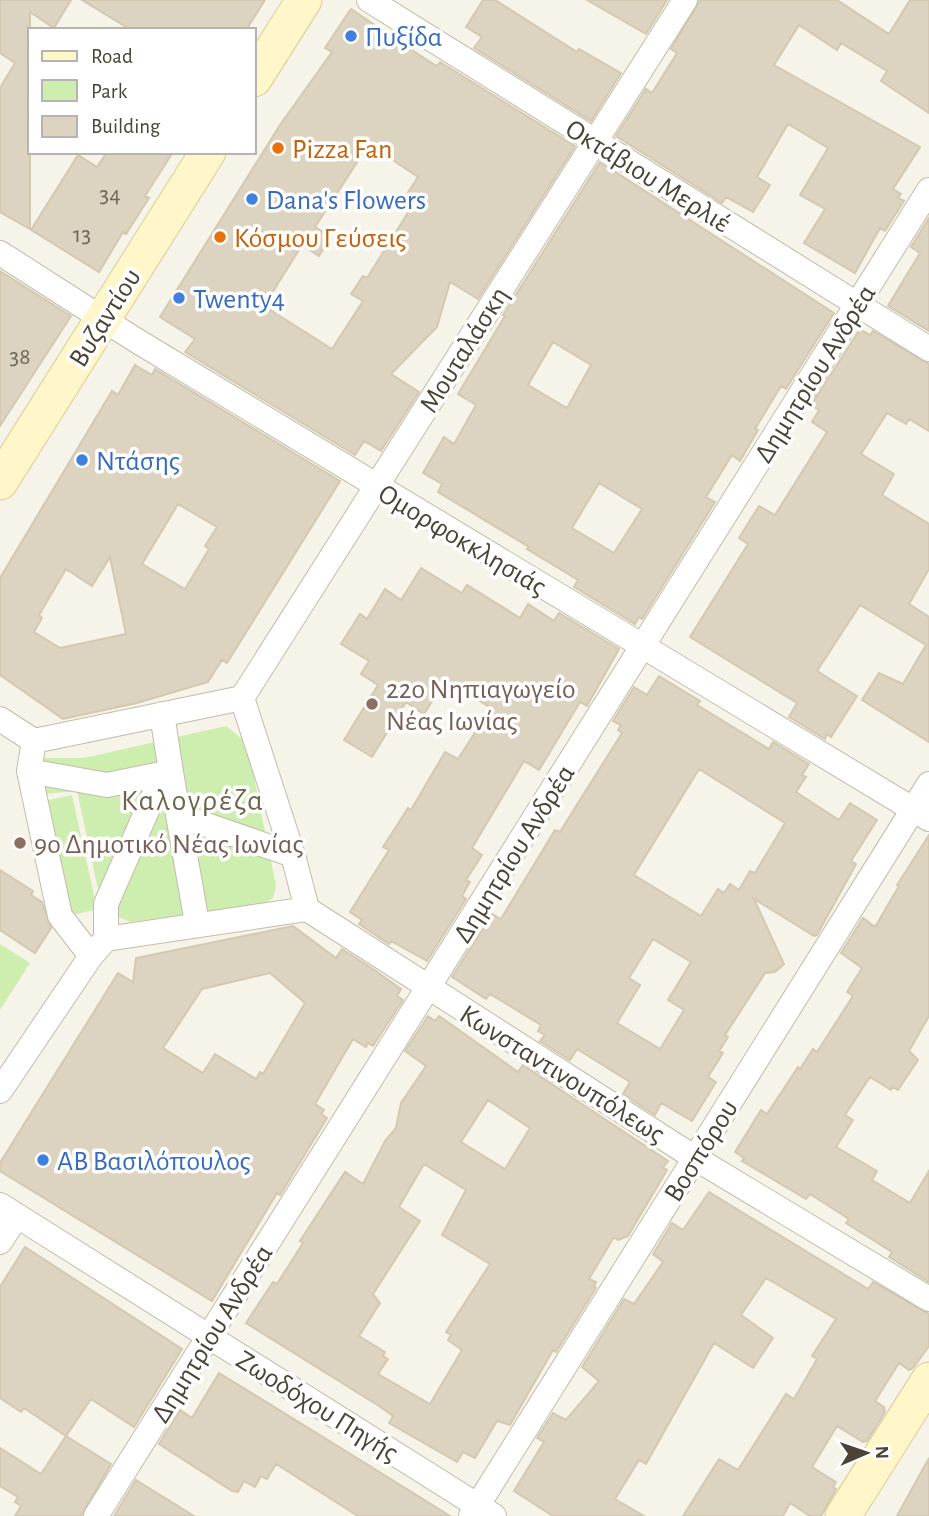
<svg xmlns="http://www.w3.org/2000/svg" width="929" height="1516" viewBox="0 0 929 1516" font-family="'Alegreya Sans',sans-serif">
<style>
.green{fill:#cdeeae}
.building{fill:#dcd3c0;stroke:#d4c9b0;stroke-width:2;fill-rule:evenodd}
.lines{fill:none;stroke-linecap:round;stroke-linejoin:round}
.street-casing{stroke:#c3bcaa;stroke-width:26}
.secondary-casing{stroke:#dacc95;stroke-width:37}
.street{stroke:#fff;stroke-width:24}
.secondary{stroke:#fff6ca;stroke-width:35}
.shop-dot{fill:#3f7fe0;stroke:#fff;stroke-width:2.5}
.food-dot{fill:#e8710a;stroke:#fff;stroke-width:2.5}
.education-dot{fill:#8d6e63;stroke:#fff;stroke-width:2.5}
.labels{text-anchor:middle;stroke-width:7;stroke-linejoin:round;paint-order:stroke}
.number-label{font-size:24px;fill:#6f6858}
.shop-label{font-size:28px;fill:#366cbe;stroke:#fff;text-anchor:start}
.food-label{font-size:28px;fill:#c56008;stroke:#fff;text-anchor:start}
.street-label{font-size:28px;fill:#4b4436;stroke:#fff}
.education-label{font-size:28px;fill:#785e54;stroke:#fff;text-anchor:start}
.neighbourhood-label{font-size:30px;letter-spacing:2px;fill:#6f634c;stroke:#fff}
</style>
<rect width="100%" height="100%" fill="#f6f3e9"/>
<path class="green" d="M226,726L247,743L276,886L273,898L263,904L131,922L116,916L101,903L77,791L44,794L38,758H84Z
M72,795L97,909L65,917L40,802Z
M0,944L30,963L0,1010Z"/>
<path class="building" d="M0,0H71L54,28L30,12V229L0,212V88L15,63L0,53Z
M82,0H265L246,30H131Z
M483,0H495L577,52L579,49L621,73L591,121L474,48L482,37L466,27Z
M587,0H667L646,34Z
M700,0H837L889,34L910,0H929V113L881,81L887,71L841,43L837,50L799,25L774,65L920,147L893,189L901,194L898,198L904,201L885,231L880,228L855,273L804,243L825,209L800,195L828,148L788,124L757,177L770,185L753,212L726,197L722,203L616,136L646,89L652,93L677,53L671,49Z
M351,9L427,60L437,66L440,62L575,146L478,299L450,282L437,327L391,374L419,392L381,451L364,441L355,455L185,352L195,339L160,317L280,125L332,52L325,48ZM369,144L418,177L405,197L414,203L367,278L363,276L351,294L363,301L332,349L264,306L302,245L319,256L331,237L315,227Z
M107,152H173L145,196L149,198L126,234L123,232L99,272L31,230L78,155L97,167Z
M600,162L834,313L786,389L781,386L755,429L758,430L740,461L732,455L706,497L715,502L642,619L639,617L635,624L574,587L578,580L527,549L529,547L438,492L442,484L423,473L444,437L454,444L476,405L458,394L505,316L503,315ZM553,342L591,365L567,408L528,385ZM599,483L642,509L614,553L572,528Z
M929,218V331L888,306L920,253L911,247Z
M0,271L71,316L0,426Z
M860,329L870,335L873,331L929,364V431L909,419L906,424L887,413L861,454L894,474L882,495L929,524V569L909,604L929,617V742L862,700L879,673L903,684L926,645L860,605L817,671L857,696L831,737L827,734L825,739L789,717L797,703L690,637L748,544L739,538L759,506L775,515L827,432L812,422L819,410L811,405Z
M135,365L152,375L155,369L340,481L227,663L222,660L208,682L137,703L63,719L0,675V578L112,391L118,395ZM178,504L217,527L205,546L209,549L185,589L142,564ZM110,557L126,634L60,648L34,632L42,618L39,615L66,569L92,586Z
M421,568L462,593L467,585L520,618L528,604L554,621L559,613L619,649L587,706L580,702L539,770L524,761L472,848L482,855L466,880L470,882L462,896L466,899L427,961L391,941L389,944L359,924L362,920L350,912L389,850L383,847L408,808L411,810L445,752L458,759L491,708L446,680L424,714L406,702L372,757L344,740L378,685L361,674L369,661L341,644L360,614L367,619L385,589L401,600Z
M659,676L700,701L697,705L769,749L773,742L809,764L802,775L806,777L796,792L839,820L850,803L877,820L851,861L856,864L817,935L814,936L754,899L784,964L775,972L765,973L725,1035L728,1037L719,1051L723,1053L708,1077L716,1082L692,1121L661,1103L655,1115L623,1094L630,1082L577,1049L570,1060L540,1041L545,1035L538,1031L541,1025L490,994L486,999L452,977L492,914L501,919L555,830L560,832L573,811L622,733L618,730L621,725L613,721L634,687L647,695ZM699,769L785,823L755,873L750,871L739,890L730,884L724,893L718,889L701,916L634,875ZM653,939L691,962L668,1000L684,1010L660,1049L617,1023L640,985L629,978Z
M929,835V1016L909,1051L918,1060L898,1090L893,1087L891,1090L870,1077L845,1115L853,1120L836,1147L877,1171L872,1180L910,1203L929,1171V1282L889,1257L892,1252L846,1223L849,1219L810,1194L806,1199L742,1161L744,1158L735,1152L761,1110L767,1114L798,1067L800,1069L813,1049L817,1052L853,996L847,992L862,968L841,953L863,918L875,927L899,886L897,885Z
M0,870L33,891L31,895L42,902L51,928L35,953L0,930Z
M293,926L336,958L342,949L373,969L401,989L397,996L403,1000L373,1046L368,1043L366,1047L353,1039L315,1104L324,1110L321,1114L327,1118L280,1195L277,1193L212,1301L0,1171V1163L118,973L133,982L136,958ZM270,973L305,1003L263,1074L260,1072L256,1079L215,1054L203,1073L163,1048L202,989Z
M428,1016L435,1021L439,1016L518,1072L523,1065L668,1161L663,1168L667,1170L628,1236L618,1240L614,1237L589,1279L596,1282L594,1286L596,1288L556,1352L553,1350L510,1425L497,1421L475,1458L463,1452L457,1462L389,1423L393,1416L379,1406L246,1323L273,1282L277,1284L303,1243L300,1241L345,1172L363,1184L385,1141L396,1128L401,1103L426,1066L405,1051ZM488,1100L530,1128L505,1169L461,1142ZM424,1164L466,1190L442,1235L490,1264L446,1332L451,1335L448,1340L462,1350L430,1404L378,1374L388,1359L383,1356L385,1352L359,1336L380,1303L373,1294L420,1221L399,1207Z
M709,1192L868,1289L873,1282L929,1314V1346L913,1368L909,1370L899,1363L875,1401L884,1407L885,1412L867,1441L863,1442L837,1426L812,1467L836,1482L833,1487L836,1489L821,1516H810L790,1503L783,1516H683L719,1459L738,1470L786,1394L794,1399L817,1359L812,1356L836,1319L766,1278L741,1315L773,1338L753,1368L714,1343L646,1464L639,1460L615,1499L644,1516H553L514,1491L544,1442L537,1438L553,1413L566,1420L599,1381L582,1367L624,1299L634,1304L663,1262L653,1254L672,1223L683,1230Z
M25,1247L182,1349L134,1427L91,1399L66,1436L24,1408L21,1412L0,1398V1287Z
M219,1373L336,1445L450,1516H358L276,1464L267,1479L261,1476L255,1487L244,1481L238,1492L232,1491L159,1444L180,1410L192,1418Z
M66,1436L111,1464L81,1516H15L21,1506L15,1502L18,1497L0,1486V1448L41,1474Z
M929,1458V1516H897Z
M136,1480L194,1516H114Z"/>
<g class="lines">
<g class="street-casing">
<path id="street" d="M369,0L929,349
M0,253L134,339L929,819
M242,698L685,0
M242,698L293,855L307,909
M162,714L171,772
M0,719L34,741
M34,741L29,771L60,916L91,956
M34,741L242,698
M29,771L107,785L171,772L178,815L293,855
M178,815L197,923
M307,909L695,1158L929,1299
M106,939V904L163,774
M0,1091L91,956L106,939L307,909
M0,1205L494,1516
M0,1242L17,1216
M96,1516L929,190
M471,1516L929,784"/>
</g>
<g class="secondary-casing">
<path id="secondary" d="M254,79L304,0
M0,482L208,152
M843,1516L929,1380"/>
</g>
<use href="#street" class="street"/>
<use href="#secondary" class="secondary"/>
</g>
<g class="shop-dot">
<circle cx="351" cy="36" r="7"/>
<circle cx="252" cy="199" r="7"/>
<circle cx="179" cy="298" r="7"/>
<circle cx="82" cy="460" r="7"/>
<circle cx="43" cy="1160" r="7"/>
</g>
<g class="food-dot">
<circle cx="278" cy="148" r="7"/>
<circle cx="220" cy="237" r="7"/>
</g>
<g class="education-dot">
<circle cx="372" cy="704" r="7"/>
<circle cx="20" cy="843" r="7"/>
</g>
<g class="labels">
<g class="number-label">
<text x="110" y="202">34</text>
<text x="82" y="242">13</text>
<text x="20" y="364">38</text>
</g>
<g class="shop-label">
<text x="365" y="46">Πυξίδα</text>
<text x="266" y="209">Dana's Flowers</text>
<text x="193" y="308">Twenty4</text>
<text x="96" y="470">Ντάσης</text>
<text x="57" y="1170">ΑΒ Βασιλόπουλος</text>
</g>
<g class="food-label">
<text x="292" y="158">Pizza Fan</text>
<text x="234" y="247">Κόσμου Γεύσεις</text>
</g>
<g class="street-label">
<text transform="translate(649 175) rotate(32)" y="10">Οκτάβιου Μερλιέ</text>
<text transform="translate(104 317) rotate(-58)" y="10">Βυζαντίου</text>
<text transform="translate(463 349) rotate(-58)" y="10">Μουταλάσκη</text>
<text transform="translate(814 373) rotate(-58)" y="10">Δημητρίου Ανδρέα</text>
<text transform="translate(463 539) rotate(31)" y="10">Ομορφοκκλησιάς</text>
<text transform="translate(513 853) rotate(-58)" y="10">Δημητρίου Ανδρέα</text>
<text transform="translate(563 1073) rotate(32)" y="10">Κωνσταντινουπόλεως</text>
<text transform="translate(700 1150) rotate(-58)" y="10">Βοσπόρου</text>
<text transform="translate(211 1333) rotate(-58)" y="10">Δημητρίου Ανδρέα</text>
<text transform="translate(318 1405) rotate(32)" y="10">Ζωοδόχου Πηγής</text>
</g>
<g class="education-label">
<text x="386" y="698">22ο Νηπιαγωγείο<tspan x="386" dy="32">Νέας Ιωνίας</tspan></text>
<text x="34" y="853">9ο Δημοτικό Νέας Ιωνίας</text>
</g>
<g class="neighbourhood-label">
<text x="193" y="810">Καλογρέζα</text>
</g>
</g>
<rect x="28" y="28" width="228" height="126" fill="#ffffff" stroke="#b7b4af" stroke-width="2"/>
<rect x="42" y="51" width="35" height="10" fill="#fff6ca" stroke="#b7b4af" stroke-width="2"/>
<text x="91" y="63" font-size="21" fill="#4b4436">Road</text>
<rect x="42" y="80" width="35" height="21" fill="#cdeeae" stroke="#b7b4af" stroke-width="2"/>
<text x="91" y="98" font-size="21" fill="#4b4436">Park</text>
<rect x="42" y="116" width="35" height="21" fill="#dcd3c0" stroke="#b7b4af" stroke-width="2"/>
<text x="91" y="133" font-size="21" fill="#4b4436">Building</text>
<g transform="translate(866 1453) rotate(88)" stroke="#ffffff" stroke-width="5" paint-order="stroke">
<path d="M0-5L12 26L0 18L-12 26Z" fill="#4b4436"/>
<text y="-10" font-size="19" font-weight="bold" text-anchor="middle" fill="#4b4436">N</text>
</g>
</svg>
